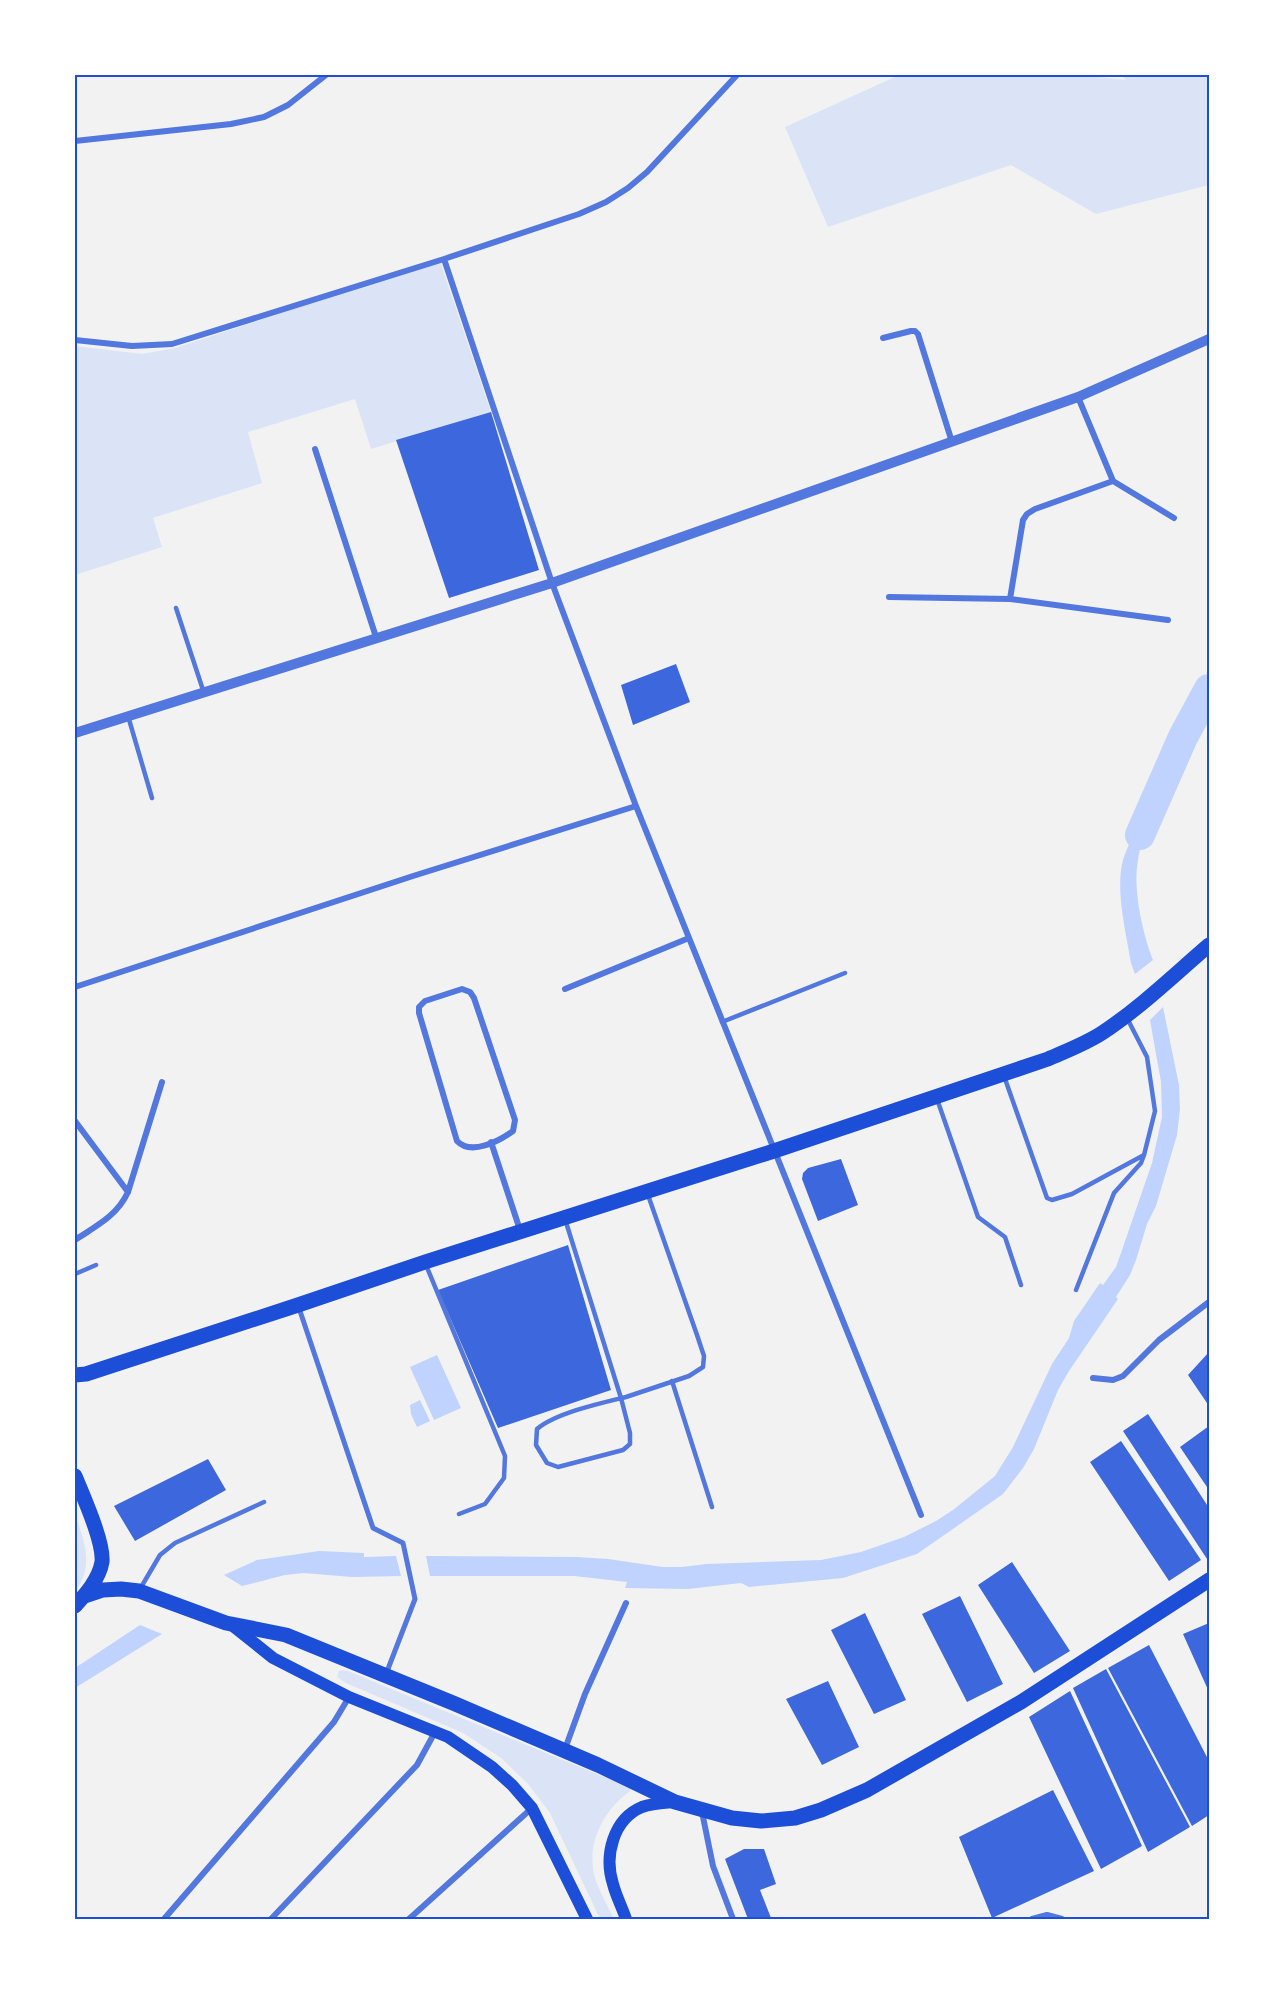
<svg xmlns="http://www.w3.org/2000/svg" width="1284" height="1994" viewBox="0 0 1284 1994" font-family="Roboto,sans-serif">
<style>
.green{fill:#dbe4f7}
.water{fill:#bfd3fe}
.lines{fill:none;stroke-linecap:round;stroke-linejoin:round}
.river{stroke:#bfd3fe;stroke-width:30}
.building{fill:#3d67dc}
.service{stroke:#5277de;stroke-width:4.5}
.pedestrian{stroke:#5277de;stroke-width:5}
.minor{stroke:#5277de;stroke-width:6}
.tertiary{stroke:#5277de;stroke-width:10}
.secondary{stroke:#1d4ed8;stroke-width:12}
.primary{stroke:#1d4ed8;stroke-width:15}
.neatline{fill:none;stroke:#1d4ed8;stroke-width:2}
</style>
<rect width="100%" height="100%" fill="#f2f2f2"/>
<path class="green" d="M899,75H1080L1126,80L1122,75H1209V185L1096,214L1011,165L828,227L785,127Z
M440,261L491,412L371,449L355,399L248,432L262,483L153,518L162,547L75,575V346L142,354L175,348Z
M75,1513C84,1542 95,1565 75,1592Z
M342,1670L348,1671L631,1788L630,1791C603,1811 584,1846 596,1881C601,1894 608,1907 614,1919H600L550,1813L528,1784L501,1758L463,1733L346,1683L337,1677L339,1671Z"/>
<path class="water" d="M1156,798C1150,820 1139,844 1137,867C1134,894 1143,934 1153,960L1135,974L1131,963C1126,932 1115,890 1123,860C1130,838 1144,818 1156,798Z
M1163,1007L1179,1085L1180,1109L1177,1135L1156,1206L1147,1224L1136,1260L1130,1275L1116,1297L1118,1299L1069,1371L1058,1390L1034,1449L1023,1468L1003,1494L917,1554L843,1578L749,1587L741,1583L688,1589L625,1588L627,1582L574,1576H430L426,1556L577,1557L608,1559L663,1567H682L706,1564L821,1560L861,1552L904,1537L936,1521L953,1510L995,1476L1013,1447L1052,1364L1069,1338L1074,1321L1100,1283L1103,1285L1116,1267L1122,1250L1152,1163L1162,1117L1161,1082L1150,1020Z
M437,1355L461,1408L434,1420L410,1367Z
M420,1400L430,1421L417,1427L411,1414L410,1405Z
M319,1551L364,1553V1557L396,1556L401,1576L352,1577L304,1573L285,1575L242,1586L224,1575L257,1560Z
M140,1625L162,1634L75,1688V1668Z"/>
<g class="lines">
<path class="river" d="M1140,835L1183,737L1209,689"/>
</g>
<path class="building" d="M491,412L539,570L449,598L396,440Z
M676,664L690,702L633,725L621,685Z
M841,1159L858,1205L818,1221L802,1179L803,1173L808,1168Z
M568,1245L611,1390L498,1428L438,1290Z
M1209,1352V1406L1188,1375Z
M1148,1414L1209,1508V1562L1123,1431Z
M1209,1426V1490L1180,1447Z
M1121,1441L1201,1560L1169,1581L1090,1462Z
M208,1459L226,1490L135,1541L114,1506Z
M1012,1562L1070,1651L1034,1673L978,1585Z
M960,1596L1003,1684L967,1702L922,1614Z
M865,1613L906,1700L874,1714L831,1630Z
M1209,1623V1692L1183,1634Z
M1149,1645L1209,1761V1815L1192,1826L1108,1668Z
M1106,1669L1190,1827L1148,1852L1073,1688Z
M828,1681L859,1747L822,1765L786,1699Z
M1070,1691L1142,1846L1101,1869L1029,1717Z
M1053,1790L1094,1871L992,1918L959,1837Z
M744,1849H764L776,1884L760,1890L771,1918L769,1919H748L725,1859Z"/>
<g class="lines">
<path class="service" d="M176,608L204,693
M128,716L152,798
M722,1022L845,973
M1004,1076L1047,1198L1052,1200L1072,1194L1144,1155
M937,1099L978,1217L1005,1237L1021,1285
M565,1219L621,1398L630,1433V1444L623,1450L558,1467L547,1463L536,1445L537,1429C556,1413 601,1403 626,1397L689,1376L703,1367L704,1356L697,1335L648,1195
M426,1265L505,1456L504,1478L485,1504L459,1514
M75,1274L96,1265
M1076,1290L1114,1193L1141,1163L1144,1155L1155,1111L1147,1057L1127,1018
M672,1381L712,1507
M140,1589L160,1555L175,1543L264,1502"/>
<path class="pedestrian" d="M299,1308L373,1528L403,1543L415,1599L386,1674"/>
<path class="minor" d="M75,141L231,124L264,117L288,105L326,75
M444,259L552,583L636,806L921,1515
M883,338L911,331H915L918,334L952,442
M75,340L132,346L172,344L444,259L579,214L606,202L628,188L647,172L737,75
M1078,397L1113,481
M315,449L376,637
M889,597L1010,599L1168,620
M1010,599L1023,520L1027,514L1035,509L1113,481L1174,518
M75,987L413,876L636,806
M462,989L470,992L474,998L515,1120L513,1131C499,1141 471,1156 457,1141L419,1013V1007L425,1001Z
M565,989L689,938
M75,1121L128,1192
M491,1142L520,1230
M75,1240C96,1226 117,1216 128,1192L162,1082
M1093,1378L1113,1380L1123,1376L1159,1340L1209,1302
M565,1749L585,1694L626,1603
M702,1812L713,1866L733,1919
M164,1919L334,1722L349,1697
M271,1919L417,1765L435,1732
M409,1919L532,1808
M1032,1919L1047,1915L1062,1919"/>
<path class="tertiary" d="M75,733L552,583L1078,397L1209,339"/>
<path class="secondary" d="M233,1626L273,1658L349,1697L448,1737L492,1767L512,1785L532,1808L587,1919
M626,1919C622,1907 616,1896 613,1884C604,1856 613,1819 642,1807C653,1803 664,1803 675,1802"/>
<path class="primary" d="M75,1375L86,1374L298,1305L425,1262L774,1151L1048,1059C1066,1051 1085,1044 1102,1033C1140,1008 1174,975 1209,945
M75,1476C83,1496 104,1542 102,1562C99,1579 86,1594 75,1606
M85,1596L103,1590L121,1589L139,1591L226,1623L286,1635L453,1703L598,1765L675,1802L732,1818L761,1821L795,1818L821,1810L867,1790L1021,1702L1209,1580"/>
</g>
<rect width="1284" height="1994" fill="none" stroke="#ffffff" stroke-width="153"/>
<rect x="76" y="76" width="1132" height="1842" class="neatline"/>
</svg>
